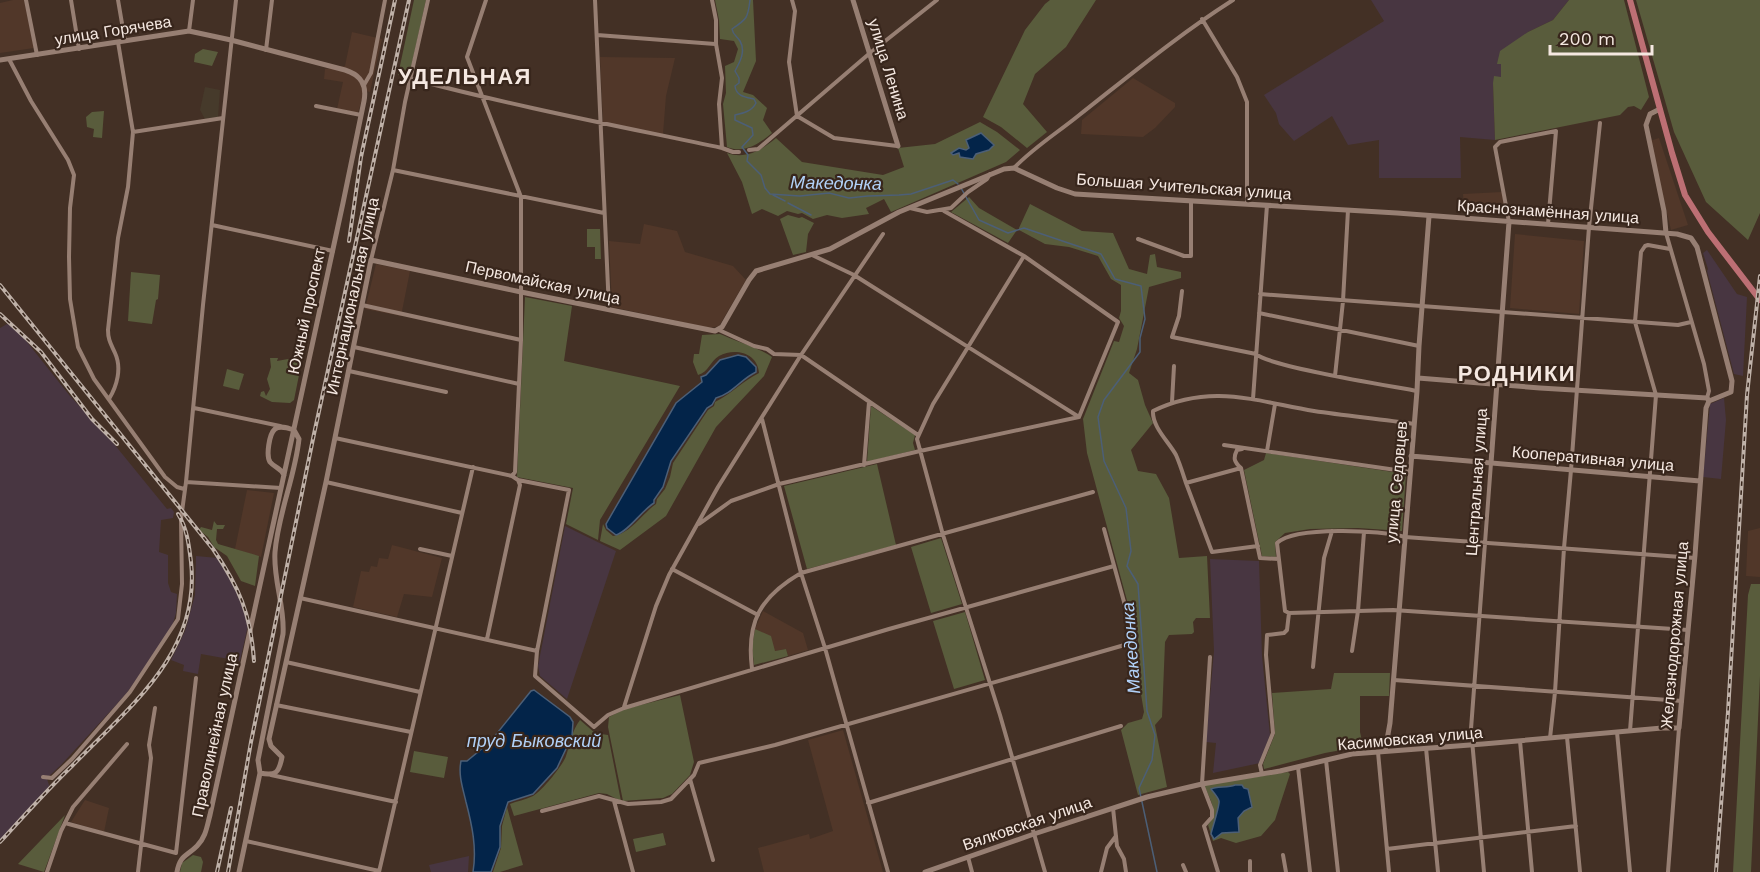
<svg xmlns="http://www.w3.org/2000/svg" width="1760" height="872" viewBox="0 0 1760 872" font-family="'Work Sans',sans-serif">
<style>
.built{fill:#513729}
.industrial{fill:#483641}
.medical{fill:#463a2b}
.green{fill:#595c3c}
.water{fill:#032449;stroke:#4c5f77;stroke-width:1.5}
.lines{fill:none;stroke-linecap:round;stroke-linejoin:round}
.stream{stroke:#4c5f77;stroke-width:1.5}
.street{stroke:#977f73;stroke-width:4}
.secondary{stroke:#977f73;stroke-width:5}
.primary{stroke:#bd6f74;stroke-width:6}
.rail-casing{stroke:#bfb1a8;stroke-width:4}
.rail{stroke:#38261c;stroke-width:1.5;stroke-dasharray:4.5;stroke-linecap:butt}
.labels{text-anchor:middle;stroke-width:4.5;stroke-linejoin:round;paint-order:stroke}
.street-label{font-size:16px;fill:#f5e8e1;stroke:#38261c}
.water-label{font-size:18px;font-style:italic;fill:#b1d1f8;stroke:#38261c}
.district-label{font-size:22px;font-weight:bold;letter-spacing:1.5px;fill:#f5e8e1;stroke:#38261c}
</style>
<rect width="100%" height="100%" fill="#433025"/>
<path class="built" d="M13,0H24L34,48L0,53V3Z
M352,32L382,39L370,92L366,91L363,95L358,113L337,109L343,82L324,79L325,69L345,66Z
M600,57L675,58L666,96L663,134L603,122Z
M1133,78L1175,103V107L1155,128L1143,137L1081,134L1082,120Z
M1659,138L1688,225L1671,230L1650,141Z
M1502,192L1506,212L1464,210L1463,194Z
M644,224L677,231L685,252L733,266L746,280L719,326L710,328L612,307L609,241L640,244Z
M1515,234L1584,241L1579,314L1510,308Z
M376,264L410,271L401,316L365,309Z
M247,490L274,493L261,557L235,549Z
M1760,528V577L1746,576L1748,531Z
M392,545L442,558L432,597L404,594L397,617L353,607L361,571L369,572L371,566L377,567L379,558L388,559Z
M763,611L803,633L808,650L788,656L786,649L775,651L755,629Z
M843,730L883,872H764L758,848L809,834L810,839L833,831L808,740Z
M85,800L109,808L104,832L71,822Z"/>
<path class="industrial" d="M1371,0H1569L1553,20L1528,32L1498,64H1501V77L1493,83L1495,140L1460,137L1461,178H1379V140L1348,145L1332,116L1294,141L1279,124L1276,113L1264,95L1384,21Z
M1707,250L1737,294L1747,297L1743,376L1734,374L1707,271L1708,269L1703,253Z
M7,324L15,327L70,396L110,439L167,509L171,508L174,512L173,518L161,520L159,552L168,555V583L171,592L177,594L176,613L172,627L127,693L61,765L48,777L46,776L50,788L0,842V328Z
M1724,398L1726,420L1721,479L1703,477L1710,404Z
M565,526L616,551L567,699L540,676L538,666Z
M196,556L218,558L236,587L238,598H242L249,621L240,661L201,654L198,674L183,671L184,665L171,660L185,631L195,595Z
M1210,559L1259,561L1262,656L1270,735L1260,763L1213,773L1216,743L1206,742L1214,651Z
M469,856L468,872H431L429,865Z"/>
<path class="medical" d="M205,87L220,90L218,117L205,119L200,110Z"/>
<path class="green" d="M414,0H426L409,77L398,75Z
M715,0H753L756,61L743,92L753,95L767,108L763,120L772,133C759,144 744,154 727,147L723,104L726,93L725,66L734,62L738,49L734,41L720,39L719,20Z
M1050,0H1096L1066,47L1035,74L1023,104L1047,132L1027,148L1001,127L983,117L1025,30L1045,4Z
M1569,0H1624L1649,97L1641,110L1634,106L1628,107L1620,115L1495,140L1493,83L1494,76L1501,77V64H1497L1500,51L1528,32L1553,20Z
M1636,0H1760V213L1748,240L1706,202L1674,132Z
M203,49L218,52L212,66L194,62L195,54Z
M104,111L102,138L93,137L94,129L87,127L86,117L92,112Z
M980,122L997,132L1020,150L1006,162L891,212L884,199L866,208L869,214L842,218L827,215L813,219L802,213L798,214L787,211L778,216L762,209L752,214L742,182L727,153C746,160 763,149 776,138L802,162L883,175L904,167L898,148L935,144Z
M969,197L979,208L1017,230L1008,243L951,212Z
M1030,204L1082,231L1113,233L1129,269L1147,274L1150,255L1155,254L1157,267L1181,272V278L1149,287L1137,349L1129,373L1138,380L1145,405L1153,423L1131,450L1138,471L1156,474L1169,498L1179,558L1207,556L1210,618H1196L1193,622L1194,632L1192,634L1169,635L1165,642L1162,717L1155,725L1167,787L1138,795L1121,730L1128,723L1142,719L1144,712L1133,647L1137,645L1138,641L1087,453L1083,419L1114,341L1119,342L1124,326L1119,318L1121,311V285L1111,279L1098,256L1069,247L1045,244L1019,230V228Z
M788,215L799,218L802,217L814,223L808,234L806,252L793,255L780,219Z
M587,229H600L601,259H595V247H587Z
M131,272L160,275L158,299L156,300L152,324L128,321Z
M525,297L572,306L564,361L680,386L600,520L598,540L566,524L573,488L517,477Z
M720,334C733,340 764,350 772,357L764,376L716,427L666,516L620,550L600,541L603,524L606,530L613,536C630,534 642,514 656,504L657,499L665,489L670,477L673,463L708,410L714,406L715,402C731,394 743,381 759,373C758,353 735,347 719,356C710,361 709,372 698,375L693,362L694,354H699L702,335Z
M270,358H278L277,361L288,359L301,365L294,400L290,403L272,402L260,396L261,392L264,391L266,396L270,389L267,379L271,367Z
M227,369L244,374L239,390L223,386Z
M871,406L915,435L913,443L915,450L867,462Z
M1266,453L1406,474L1402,531L1358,528L1310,529L1285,533L1275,542L1276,557L1262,556L1244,470L1264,460Z
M877,464L896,545L807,569L784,486Z
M214,521L217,525H225L223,529H217L216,540L218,544L259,556L255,586L241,581L227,556L214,547L208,537L199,530L201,527L212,530Z
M941,538L962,604L931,613L911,547Z
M1751,584H1760V676L1751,872H1733L1748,595Z
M965,612L985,680L954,689L933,621Z
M755,629L771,636L775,651L786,649L788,656L754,665L752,647Z
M1334,673H1390L1389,696H1360V732L1363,746L1325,753L1264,769L1263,764L1275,734L1272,693L1331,689Z
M680,695L694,762L690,775L672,794L663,798L623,801L608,727L609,717L625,709Z
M580,720L595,733L608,735L621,801L607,794L599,793L514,816L510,804C517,801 525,800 533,796C542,791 563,765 566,756C570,744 572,730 580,720Z
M414,751L448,757L444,778L410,772Z
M1288,772L1290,774L1275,820L1261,836L1236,843L1221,838L1213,841L1208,825C1219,811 1210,800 1204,785Z
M507,807L523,865L500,872H493L501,848L502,826Z
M65,815L44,872L18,864Z
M663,833L666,845L636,852L633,839Z
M193,855L201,857L203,862L201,872H180L182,863Z"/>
<path class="water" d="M981,133L994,145L989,150L976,154L973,159L960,157L959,153L953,155L951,153L959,148L966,150L969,148L966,140Z
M738,355L746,357L756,367V372C741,379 732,394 716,398L712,405L707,408L671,461L663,487L654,500V503C641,511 629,531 616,535L607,528L606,524L676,403L702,382L701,377L706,375L720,360Z
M534,690L570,717L573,722L572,736L557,768L533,794L508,802L500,826V847L491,872H473C477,848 472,825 466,802C463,789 458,775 461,761H467L490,742L531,691Z
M1235,785H1242L1244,788L1248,789L1252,807L1244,811L1238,818L1239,832L1222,833L1214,839L1211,834C1212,829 1220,805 1219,801C1218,797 1214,793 1211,789C1216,786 1228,788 1235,785Z"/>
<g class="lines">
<path class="stream" d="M750,0C748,18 747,19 732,29C733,35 737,36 740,41C746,51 740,62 735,71L739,78V83L735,86C736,96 745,97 754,99L756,103C752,111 744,113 735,115V120L752,128L753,135L742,147L748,155L747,161L761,175L765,188L770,194L800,196L829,193L849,198L868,196L899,195L911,194L953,180L958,184
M961,188L979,220L1008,233L1024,228L1101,254L1115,279L1141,286L1145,319L1140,338V352L1104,400L1098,417L1104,461L1126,508L1131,551L1127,566L1138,584L1147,711L1155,735L1152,760L1139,788L1157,872
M773,195L785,201
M788,203L811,215"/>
<path class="street" d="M26,0L37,55
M71,0L79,49
M118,0L125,41
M486,0L467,57L521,197V340L515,472L512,476
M595,0L609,309
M712,0L716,20V44L722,78L719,104L722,148
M792,0L795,11L789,62L797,116L834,138L897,146
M1202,19L1237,77L1247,102V204
M189,31L193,0
M597,35L715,44
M266,50L272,0
M9,59L31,101L68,160L74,175L70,208L69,257L70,299L78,347L94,379L165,477L177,487L184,489
M412,79C514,106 618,126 722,148L733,152H739
M364,85L371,73L385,0
M316,106L361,115
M133,132L223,118
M749,150L758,149L870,53L937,0
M1014,168C1033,148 1057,133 1078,116C1129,76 1178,35 1233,0
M393,170L604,213
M910,208L927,212L951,208L968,192L987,179L990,174
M944,211L1024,256L1118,322L1079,417
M1509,222L1495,147L1500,142L1556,131L1548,224
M212,225L333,251
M1666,233L1704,364L1709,391L1707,398
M1138,239L1184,256H1191V201
M812,255L854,275L1079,417
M1024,256L933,404L917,439L943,535L1000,715L1045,872
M371,260L393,170L405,102L428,0
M1182,291L1179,316L1172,337L1256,354C1270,367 1391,386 1417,391
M1260,294L1678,325L1691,322
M362,305L521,340
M1259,313L1419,346
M719,330L754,346L767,349L774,354L801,355L918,435
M354,347L519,384
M349,371L446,392
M1335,376L1343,301L1348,210
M109,399C117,386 122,368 115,353C111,344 108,340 108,330L118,238L128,187L133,132L118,42
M1253,399L1267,205
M1172,402L1174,366
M194,408L280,426
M762,419L801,573L825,648L888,872
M335,438L512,476
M1224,445L1410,472
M1242,449L1237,450C1233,458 1234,462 1241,468L1260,558L1279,559
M1267,451L1275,404
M864,465L869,402
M1241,468L1186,483L1212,552L1258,546
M518,480L569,490L537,651L535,676L594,727L608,715L624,708L889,629L1114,566
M186,482L281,488
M326,482L462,513
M1186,483C1183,474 1180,464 1176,455C1169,442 1152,427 1153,411C1211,383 1255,401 1314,411C1347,416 1381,419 1414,424
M699,524L731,501L779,484L920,451L1079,417
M420,549L452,556
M672,569L758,615
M300,598L537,651
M1289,613L1393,610L1688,630
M487,639L520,485L518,480L512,476
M1352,651L1358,611L1364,532
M1210,657L1202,784L1212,810V817L1204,826L1218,872
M286,662L420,692
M1313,667L1324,558L1332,531
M752,669C746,622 760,597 801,573L1093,492
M1394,680L1682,701
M276,705L411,732
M624,707L656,606L669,575L718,487L801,355L883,234
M1630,731L1656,395L1635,322L1641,252L1645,246L1648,245L1670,249
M1617,732L1630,872
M1567,737L1580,872
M1550,738L1555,692L1564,548L1571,470L1589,227L1600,123
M1520,741L1532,872
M1426,748L1438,872
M1378,752L1389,872
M1326,760L1338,872
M1298,767L1310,872
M1262,774L1260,765L1273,733L1266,655L1267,635L1284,633L1287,630L1289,613L1285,611L1277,543C1295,526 1381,530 1405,537L1695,558
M271,775L396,802
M43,777L52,778L72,759L130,692L178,619L182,584L181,519L186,482L203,305L236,0
M690,779L713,860
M614,801L633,872
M868,803L1121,726
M1113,808L1117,846L1124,859L1126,872
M542,811L599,796L628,804L661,802L671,799L694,775L699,763L775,745L1135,642L1104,529
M65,823L176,853L196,678
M246,841L379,871
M1387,849L1576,826
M1283,855L1286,872
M968,857L972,872
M1183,865L1186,872
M47,872L61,831L73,807L127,744
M138,872L151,758L149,745L155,708
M379,872L473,467
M1101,872L1107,848L1116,836
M1250,872V861
M1484,872L1471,729L1491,463
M1668,872L1679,728"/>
<path class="secondary" d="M853,0L898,146
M0,60L189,31L231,40L345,70C361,75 367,85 364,101L343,203L210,815C207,826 206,837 197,846C186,857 180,855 177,872
M1660,109L1650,114L1646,125L1664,211L1666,233
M1418,378L1540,388L1707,398L1709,401
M1411,456L1700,481
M1491,463L1509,222
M1385,751L1390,723L1417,391L1419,346L1429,216
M260,773C276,776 279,773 282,757L271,746L269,739L326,482L371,260L521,292L715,331L722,327L749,280L756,271L830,249L899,212L1004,169L1014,168L1057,188L1075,194L1397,213L1677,234L1691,238L1697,247L1732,381L1731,392L1709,401
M239,872L260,773L258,760L283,634C285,606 273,580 275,552C278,514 295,477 299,439L294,430C288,428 280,425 275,429C269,434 266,456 270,462C275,468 281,468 284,475
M925,872L1034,834L1147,797L1202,784L1280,771L1352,754L1483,744L1662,728H1679L1695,555L1706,408L1709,401"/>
<path class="primary" d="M1630,0L1672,153L1685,195L1708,232L1760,300"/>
<g class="rail-casing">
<path id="rail" d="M349,241L361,157L395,0
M0,285L213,549C239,587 251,614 254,661
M0,314L41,352L92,419L117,444
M0,842C24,816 47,790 72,766C129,707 201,653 191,562C189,545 187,528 178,514
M217,872L231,808
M228,872L251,742L314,434L409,0
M1716,872L1728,712L1747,395L1760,276"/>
</g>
<use href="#rail" class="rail"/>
</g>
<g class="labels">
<g class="street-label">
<text transform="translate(113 30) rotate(-9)" y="6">улица Горячева</text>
<text transform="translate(889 69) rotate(73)" y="6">улица Ленина</text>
<text transform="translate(1184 186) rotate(4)" y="6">Большая Учительская улица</text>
<text transform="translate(1548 211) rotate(4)" y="6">Краснознамённая улица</text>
<text transform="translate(543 282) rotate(12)" y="6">Первомайская улица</text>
<text transform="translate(352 296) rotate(-78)" y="6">Интернациональная улица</text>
<text transform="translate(306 311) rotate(-78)" y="6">Южный проспект</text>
<text transform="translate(1593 458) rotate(5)" y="6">Кооперативная улица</text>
<text transform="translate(1396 482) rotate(-85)" y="6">улица Седовцев</text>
<text transform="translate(1476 482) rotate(-86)" y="6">Центральная улица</text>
<text transform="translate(1674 635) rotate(-85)" y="6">Железнодорожная улица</text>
<text transform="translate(214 735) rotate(-78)" y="6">Праволинейная улица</text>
<text transform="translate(1410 738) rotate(-5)" y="6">Касимовская улица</text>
<text transform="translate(1027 823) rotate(-19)" y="6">Вялковская улица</text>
</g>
<g class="water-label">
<text transform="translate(836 183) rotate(1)" y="6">Македонка</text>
<text transform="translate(1131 648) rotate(-94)" y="6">Македонка</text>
<text x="534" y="747">пруд Быковский</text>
</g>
<g class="district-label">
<text x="465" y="84">УДЕЛЬНАЯ</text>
<text x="1517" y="381">РОДНИКИ</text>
</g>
</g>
<path d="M1550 45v9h102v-9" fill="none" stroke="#f5e8e1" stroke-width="3"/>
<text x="1559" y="45" font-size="18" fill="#f5e8e1" stroke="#38261c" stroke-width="4.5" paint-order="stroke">200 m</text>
</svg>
